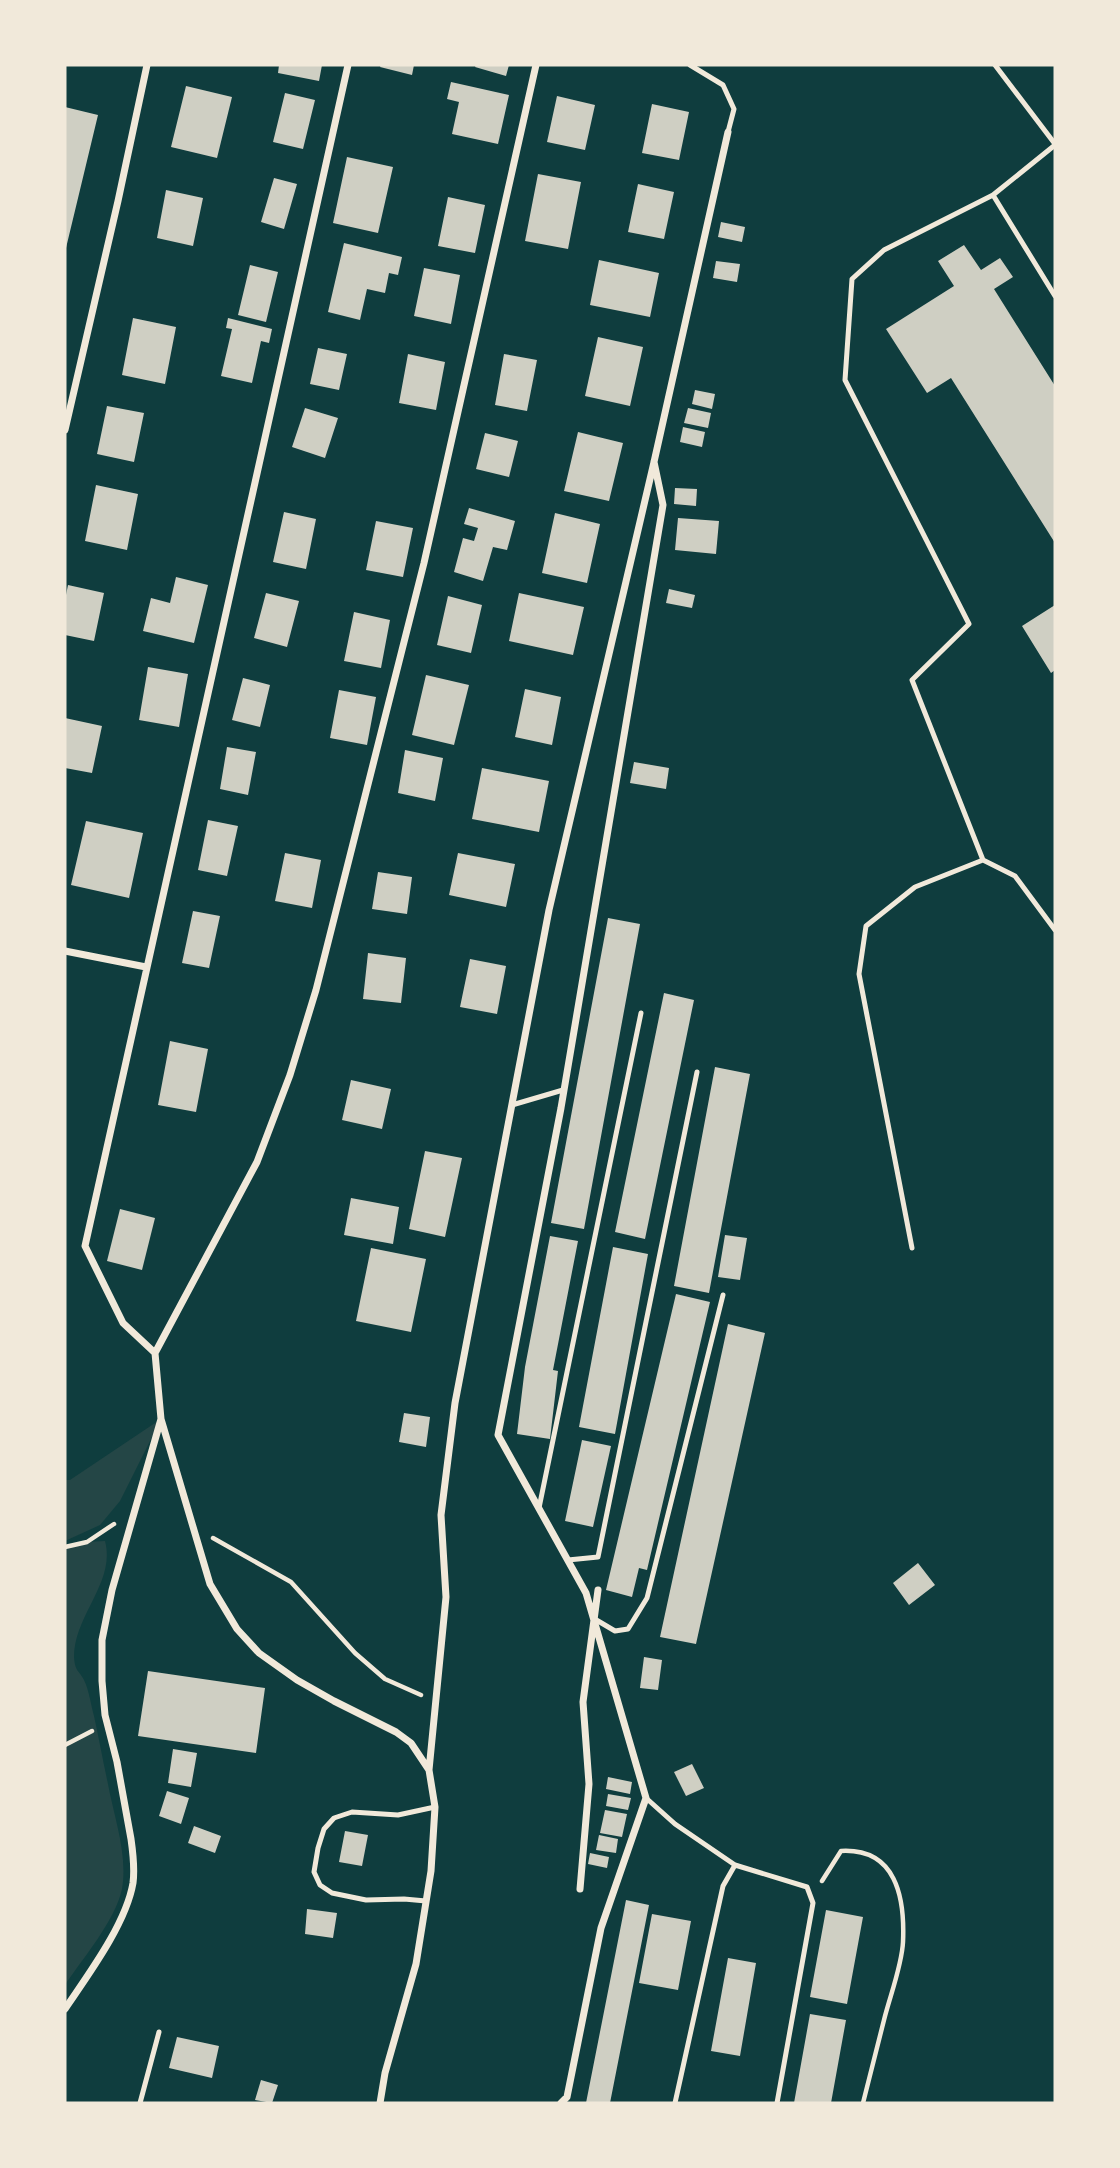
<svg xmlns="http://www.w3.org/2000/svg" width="1120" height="2168" viewBox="0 0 1120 2168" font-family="Lato,sans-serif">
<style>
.green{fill:#244646}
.building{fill:#cfcfc3}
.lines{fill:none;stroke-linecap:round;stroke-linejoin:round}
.path{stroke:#f1e9da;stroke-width:4.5}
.service{stroke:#f1e9da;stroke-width:5}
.minor{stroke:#f1e9da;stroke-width:7}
</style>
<rect width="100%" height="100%" fill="#0f3d3e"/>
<path class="green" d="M161,1419L120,1501L100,1525L65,1541V1480H70Z
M105,1541C116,1582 74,1615 74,1657C75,1672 79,1670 84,1680C89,1690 91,1705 94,1716C99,1739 103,1761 108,1784C114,1817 128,1855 122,1889C115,1921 83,1958 65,1985V1547L87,1542Z"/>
<path class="building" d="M279,65H322L319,81L278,73Z
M381,65H414L412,75L380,67Z
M476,65H509L506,76L475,67Z
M451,82L509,95L498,144L452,134L459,102L447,99Z
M186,86L232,97L217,158L171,147Z
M285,93L315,100L303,149L273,142Z
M557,96L595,105L585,150L547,142Z
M652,104L689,112L679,160L642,153Z
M65,107L98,115L66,248H65Z
M347,157L393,167L378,233L333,223Z
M538,174L581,182L568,249L525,241Z
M274,178L297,184L284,229L261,222Z
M638,184L674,192L664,239L628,232Z
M166,190L203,198L193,246L157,238Z
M448,197L485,205L475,253L438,246Z
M721,222L745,227L742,242L718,237Z
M344,243L402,257L398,275L389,273L385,293L367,289L360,320L328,312Z
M964,245L981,270L1000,258L1013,277L994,289L1055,386V543L951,378L927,393L886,329L954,286L938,261Z
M599,260L659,273L650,317L590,305Z
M716,261L740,264L737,282L713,278Z
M250,265L278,272L266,322L238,315Z
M424,268L460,275L451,324L414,316Z
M133,318L176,327L165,384L122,375Z
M228,318L272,329L269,343L261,341L252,383L221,376L232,329L226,328Z
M598,337L643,347L630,406L585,396Z
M318,348L347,354L339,390L310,384Z
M408,354L445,362L436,410L399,403Z
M504,354L537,360L527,411L495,405Z
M695,390L715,394L712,409L692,404Z
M107,406L144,413L134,462L97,454Z
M305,408L338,418L325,458L292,447Z
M688,408L711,413L708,428L684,423Z
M683,427L705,432L702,447L680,442Z
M578,432L623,443L609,501L564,491Z
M485,433L518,441L509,477L476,469Z
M96,485L138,494L127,550L85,541Z
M675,488L697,489L696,506L674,504Z
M469,508L515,521L507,550L493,547L483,581L454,572L463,538L474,541L478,528L464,524Z
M284,512L316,519L306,569L273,562Z
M555,513L600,524L587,583L542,573Z
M678,518L719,521L716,554L675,550Z
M376,521L413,528L403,577L366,570Z
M176,577L208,585L194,643L143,631L151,598L170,603Z
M68,585L104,593L94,641L65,635V600Z
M669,589L695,595L692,608L666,603Z
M266,593L299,601L287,647L254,638Z
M519,593L584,607L573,655L509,641Z
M448,596L482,605L471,653L437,645Z
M1055,605V670L1051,673L1022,626Z
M354,612L390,620L381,668L344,661Z
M148,667L188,674L179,727L139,720Z
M426,675L469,685L454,745L412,735Z
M243,678L270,685L260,727L232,720Z
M525,689L561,697L552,745L515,737Z
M339,690L376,697L367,745L330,738Z
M65,718L102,726L92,773L65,768Z
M227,747L256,752L248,795L220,789Z
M405,750L443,758L435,801L398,793Z
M634,762L669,768L666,789L630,783Z
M482,768L549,781L539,832L472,819Z
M208,820L238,826L227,876L198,870Z
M86,821L143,833L129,898L71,885Z
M285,853L321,860L312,908L275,901Z
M458,853L515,864L506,907L449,895Z
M378,872L412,877L407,914L372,909Z
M193,911L220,916L209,968L182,963Z
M608,918L640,924L584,1229L551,1223Z
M368,953L406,958L401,1003L363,999Z
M470,959L506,966L497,1014L460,1007Z
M664,993L694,1000L645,1239L615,1232Z
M170,1041L208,1049L196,1112L158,1105Z
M715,1067L750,1074L709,1293L674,1286Z
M351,1080L391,1089L382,1129L342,1120Z
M425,1151L462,1158L445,1237L409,1229Z
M351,1198L399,1207L393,1244L344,1235Z
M120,1209L155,1218L142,1270L107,1261Z
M725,1235L747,1238L740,1280L718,1277Z
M550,1236L578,1241L553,1370L558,1371L550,1439L517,1434L525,1367Z
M613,1247L648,1254L615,1434L579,1427Z
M371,1248L426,1259L411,1332L356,1321Z
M676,1294L710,1302L647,1570L639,1568L632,1597L606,1590Z
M728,1324L765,1333L696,1644L660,1637Z
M404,1413L430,1417L426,1447L399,1442Z
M582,1440L611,1446L593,1527L565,1521Z
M918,1563L935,1585L909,1605L893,1583Z
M644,1657L662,1660L658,1690L640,1688Z
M148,1671L265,1688L256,1753L138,1736Z
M173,1749L197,1753L191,1787L168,1783Z
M692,1764L704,1788L686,1796L674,1772Z
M608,1777L632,1782L630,1794L606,1789Z
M167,1791L189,1798L181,1824L159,1816Z
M608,1794L631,1798L628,1810L606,1806Z
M605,1810L627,1814L622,1837L600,1833Z
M194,1826L221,1836L215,1853L188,1843Z
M345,1831L368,1835L362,1866L339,1862Z
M599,1835L618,1839L616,1853L596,1850Z
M590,1853L609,1857L607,1868L588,1864Z
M626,1900L649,1905L610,2103H586Z
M307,1909L337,1913L333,1938L305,1934Z
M826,1910L863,1917L847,2004L810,1997Z
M652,1914L691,1921L678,1990L639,1983Z
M728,1958L756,1963L740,2056L711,2051Z
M810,2014L846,2020L831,2103H794Z
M177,2037L219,2046L212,2078L169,2068Z
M261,2080L278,2085L272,2103L255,2100Z"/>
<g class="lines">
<path class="path" d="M213,1538L291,1582L355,1653L385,1679L421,1695
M65,1547L87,1542L114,1524
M65,1745L92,1731
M822,1881L841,1851C896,1848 905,1897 903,1942C902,1965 890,1996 884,2020C877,2048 870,2075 863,2103"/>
<path class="service" d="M690,65L723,85L734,109L728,132
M995,65L1055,144
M1055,145L993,195L1055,296
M993,195L884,250L852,279L845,380L969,624L912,680L983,860L1015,876L1055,930
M512,1105L563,1090
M912,1248L859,974L866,926L915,887L983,860
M539,1508L641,1013
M568,1560L598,1557L697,1072
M593,1618L615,1631L628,1629L647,1598L723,1295
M646,1798L675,1824L735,1865L807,1887L813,1903L777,2103
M426,1901L404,1899L366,1900L332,1893L320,1885L314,1872L318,1848L324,1829L334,1818L352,1812L398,1815L435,1807
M140,2103L159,2032
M675,2103L723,1886L735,1865"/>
<path class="minor" d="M65,430L118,201L147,65
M65,951L146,967
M155,1353L257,1162L290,1075L316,990L424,563L536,65
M155,1353L123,1323L85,1246L348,65
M161,1419L210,1584L237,1629L259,1653L297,1680L334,1701L396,1732L411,1743L429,1770L435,1807L431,1871L416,1964L385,2073L380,2103
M429,1770L446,1597L441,1515L455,1403L549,910L654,462L728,132
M580,1889L589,1784L583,1702L598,1590
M65,2009C88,1975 126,1924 133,1883C135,1868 133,1853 131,1839L117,1762L105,1715L102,1681V1640L112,1590L161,1419L155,1353
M561,2103L567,2097L601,1928L646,1798L586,1593L498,1435L561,1108L663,505L654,462"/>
</g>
<rect width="1120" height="2168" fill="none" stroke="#f1e9da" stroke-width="133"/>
</svg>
